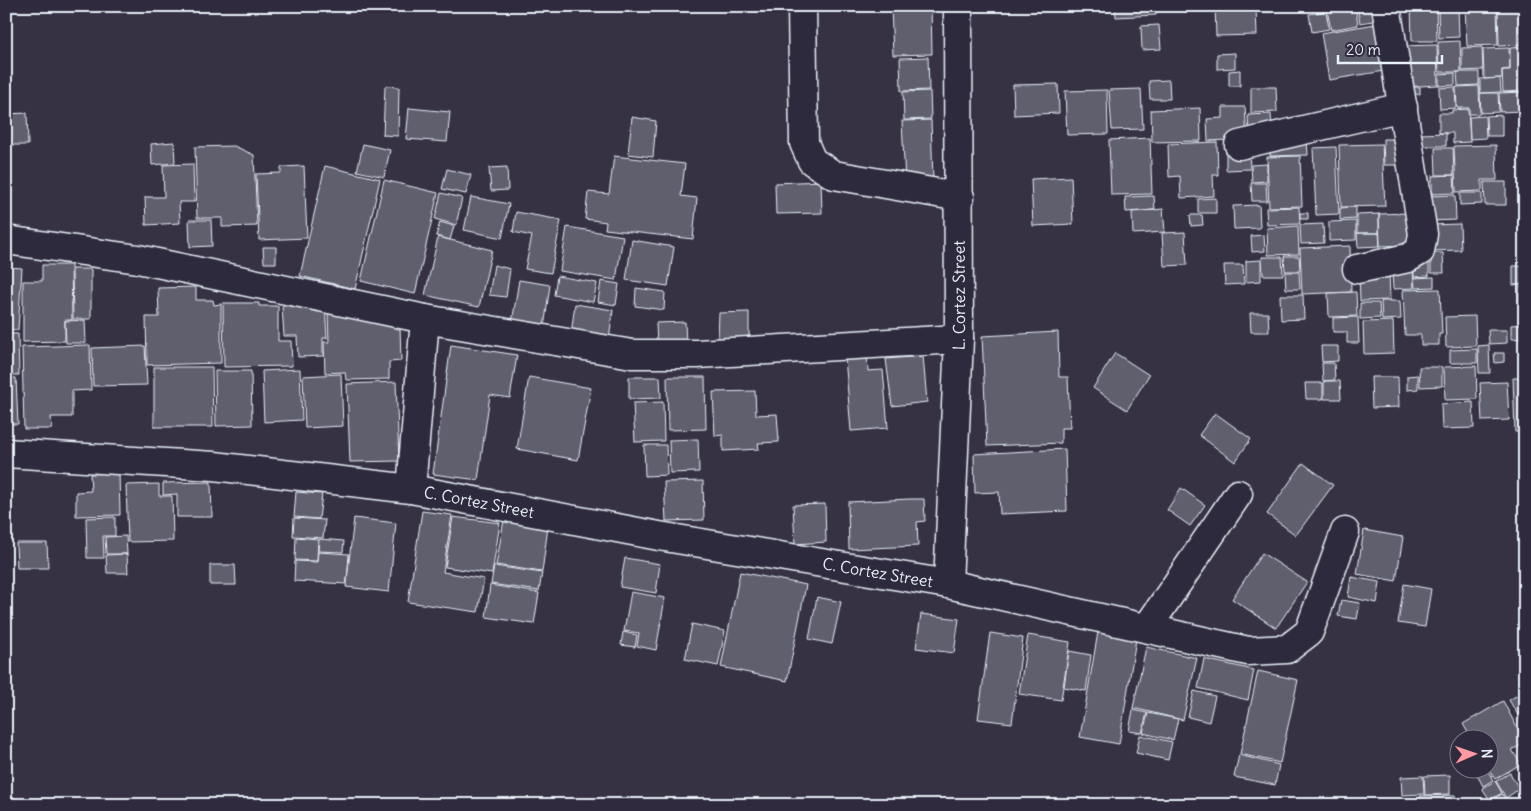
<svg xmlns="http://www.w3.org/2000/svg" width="1531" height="811" viewBox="0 0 1531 811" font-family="Delius,sans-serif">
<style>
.building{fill:#605e6e;stroke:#e8f1f8}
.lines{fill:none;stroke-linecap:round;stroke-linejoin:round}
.minor-casing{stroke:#e8f1f8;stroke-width:31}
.minor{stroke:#2f2a3d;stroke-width:28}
.labels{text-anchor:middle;stroke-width:5;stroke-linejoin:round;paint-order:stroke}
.street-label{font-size:16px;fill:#e8f1f8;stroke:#2f2a3d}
</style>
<rect width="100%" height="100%" fill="#363244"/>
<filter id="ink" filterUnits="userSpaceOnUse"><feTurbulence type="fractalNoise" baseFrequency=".02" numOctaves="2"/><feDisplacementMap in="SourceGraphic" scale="10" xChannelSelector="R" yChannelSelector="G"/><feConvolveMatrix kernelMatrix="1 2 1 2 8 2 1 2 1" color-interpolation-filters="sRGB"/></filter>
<g filter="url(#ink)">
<path class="building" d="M891,6H931L932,54L893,55Z
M1115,6H1155L1156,15L1116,17Z
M1215,6H1256L1257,35L1216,36Z
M1262,6H1272V12H1262Z
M1355,6L1358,25L1331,30L1327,10Z
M1357,6H1376L1379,20L1360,23Z
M1411,6H1436L1437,41H1412Z
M1458,6L1459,37L1439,38L1438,7Z
M1465,6H1497L1498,45L1467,46Z
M1498,6H1519L1520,45L1499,46Z
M1519,6H1525V38H1520Z
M1326,11L1329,29L1312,32L1309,14Z
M1382,23L1390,70L1329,80L1321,33Z
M1159,25L1161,49L1142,50L1141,26Z
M1520,38H1525V47H1521Z
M1460,41L1461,72H1439L1438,42Z
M1437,45L1438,85L1402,87L1400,46Z
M1482,47L1483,70L1462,71V48Z
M1525,47V91L1503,92L1502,70H1510V48Z
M1509,48L1510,69L1502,70V78L1484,79L1483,49Z
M1235,53V68L1217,69V54Z
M928,57L929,90L901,91L900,58Z
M1240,70V86H1229V71Z
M1457,72H1479V85L1458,86Z
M1455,73V85L1439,86V74Z
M1500,78L1501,92L1480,93V79Z
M1169,80L1170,99H1150L1149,81Z
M1058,84L1059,113L1014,115L1013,85Z
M385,86L399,87L398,136L383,135Z
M1479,86L1480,114H1469V108H1457L1456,87Z
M1251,87H1276L1277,112L1251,113Z
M1406,87H1420V94L1407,95Z
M1455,87L1456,108L1440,109L1439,88Z
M1141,89L1143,129L1112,130L1109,90Z
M1107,90L1108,134L1067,135L1065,91Z
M930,91L931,119L904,120L903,92Z
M1525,92L1522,111L1500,112L1499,93Z
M1480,93H1498L1499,112L1481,113Z
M1223,107H1245L1247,139L1208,141L1207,119L1223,118Z
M409,108L450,112L447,142L406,139Z
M1200,108L1201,141L1152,142L1151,110Z
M1468,109L1470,142L1453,143V133H1439V113H1452V110Z
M27,113L28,145H6V114Z
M1271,114L1272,133H1249L1248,115Z
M1502,115V136H1487L1486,116Z
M1485,116L1486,138L1470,139L1469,117Z
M632,117L656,121L653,157L628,154Z
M931,120L933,181L905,182L902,121Z
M1446,133V146H1422L1421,134Z
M1150,138L1152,194L1111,195L1109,140Z
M1307,138L1308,155L1270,156V139Z
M1383,139H1399L1400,165H1384Z
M174,142L175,163L152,165L151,144Z
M1217,142L1218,175H1213L1214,196L1181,198L1180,176L1169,177L1168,144Z
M363,144L390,150L384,177L357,171Z
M1382,144L1385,206L1341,207L1339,145Z
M1496,145L1497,180H1482V191L1456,192L1454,146Z
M234,146L254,155L257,226L222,227V218H197L195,147Z
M1249,147L1250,169L1226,170V148Z
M1336,147L1339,214L1316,215L1313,148Z
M1435,148H1453L1454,175H1436Z
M614,156L685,164L681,196L697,198L693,239L605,229L606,222L585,219L588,192L609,194Z
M1300,156L1302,206L1269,207L1267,157Z
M193,164L194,202H179L180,223L146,225L145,197H164L163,165Z
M1267,164V181L1252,182L1251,165Z
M304,166L307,238L259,240L256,174L281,173V167Z
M325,166L380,179L355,289L300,276Z
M507,167L508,190L491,191L489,168Z
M447,169L471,175L466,194L442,189Z
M1454,175L1455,193L1432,194V176Z
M1071,177L1073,224L1033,226L1031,179Z
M384,180L438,193L415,294L361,281Z
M821,181L822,213L776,214L775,183Z
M1484,182H1506V205H1485Z
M1251,183H1266L1267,201H1252Z
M441,193L462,198L456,225L435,219Z
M1460,193H1482V204L1460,205Z
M1455,195L1456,220L1431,221L1430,196Z
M1154,196L1155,210L1126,212L1125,197Z
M471,197L509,204L502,238L464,230Z
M1216,198V213H1198V199Z
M1259,205L1260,228L1234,229L1233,206Z
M1299,207L1300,224L1267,225L1266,208Z
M1356,207V219L1340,220V208Z
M1163,209L1165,232L1133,234L1132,212Z
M516,212L561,220L551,273L525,269L532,236L513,232Z
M1300,213H1308V219H1300Z
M1409,213L1410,245L1380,246L1379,214Z
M1379,214V233H1357V215Z
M1190,215H1202L1203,225L1191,226Z
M189,220H211L212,246L190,247Z
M1356,221V240L1329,241V222Z
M440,222L454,226L450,240L436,236Z
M1323,224L1324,243L1301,244L1300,225Z
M1460,224L1461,250L1431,251L1430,225Z
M1298,226L1299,254L1268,255L1267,228Z
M567,227L623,236L616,280L560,271Z
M1185,232L1187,265L1164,266L1162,233Z
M1357,233H1379L1380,246L1358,247Z
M1264,235L1265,251L1252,252L1251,236Z
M438,237L492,250L479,307L425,295Z
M632,240L674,247L668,286L626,280Z
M1350,246L1351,292L1302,294L1300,248Z
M263,247H276V263H264Z
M1431,253H1443L1444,273H1431Z
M1284,256H1299L1300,271H1285Z
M1262,257H1282L1283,275H1263Z
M1261,260V281L1246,282V261Z
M1429,261V276L1414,277V262Z
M42,265H71L72,320H65V341L23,342V281H42Z
M494,265L510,269L506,297L489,295Z
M1224,265H1243L1244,284L1225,285Z
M1513,266H1525V284L1513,285Z
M6,267L22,268L18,330L6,329Z
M72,269H91V319H73Z
M1413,270L1414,288L1393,289L1392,271Z
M1285,272H1299L1300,289H1286Z
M1389,272L1390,300L1360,301L1359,273Z
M557,276L597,283L593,302L554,295Z
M1434,277V287L1415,288L1414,278Z
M519,280L550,285L544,328L512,323Z
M601,281L619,284L616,305L598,302Z
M1519,286H1525V324H1520Z
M196,287V300H213L214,305L221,304V363L147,365L146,317H159L158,288Z
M636,288L665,292L664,310L635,306Z
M1440,289L1442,334H1439V345H1421V335H1405L1403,290Z
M1356,292L1357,316L1329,317L1328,293Z
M1280,295H1303L1304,319L1281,320Z
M1381,301H1400L1401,319L1382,320Z
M223,303H259V306H278V341H291L292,366L224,367Z
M1360,303H1379L1380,318L1360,319Z
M575,304L613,310L609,340L571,334Z
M325,305L327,338H323V356L298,357L297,336H284L282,306Z
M328,311L400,327L401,361L389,362V379L346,380L345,372L325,373L324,342H329Z
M749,312V338L718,339L719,313Z
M1250,313H1268L1269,332H1251Z
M1475,316L1476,346L1446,347L1445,317Z
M1358,317L1359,343H1347V332H1333V318Z
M85,320L86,343H66L65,321Z
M1393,321L1394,353L1364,354L1363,322Z
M685,322L686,344L657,346L656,323Z
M1524,324V338L1511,339V325Z
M1488,330H1507V343L1489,344Z
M1058,332L1059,377H1068L1070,428H1061V443L987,446L982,336Z
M6,334H18L19,375H6Z
M90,345L91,390L72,391V417H51L52,429H24L22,347Z
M451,345L517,355L510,398L490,395L478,480L433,474Z
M1489,345L1490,373H1479L1478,346Z
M145,346L147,385L93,386L92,348Z
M1321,346H1338V361L1322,362Z
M1477,349V363H1450V350Z
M1115,353L1149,375L1127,410L1093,388Z
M1494,353H1504V362L1495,363Z
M867,355L868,371L883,370L888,428L851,431L845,357Z
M923,356L927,402L892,406L886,359Z
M1322,363H1334L1335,380L1323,381Z
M1476,366L1477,399L1445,400L1444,367Z
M154,367H212L213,427H154Z
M1419,367H1442V386L1420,387Z
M300,369L302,420L264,422L262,371Z
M215,371H251L252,425L216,426Z
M341,374L343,426L305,428L303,376Z
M1418,375V389L1407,390V376Z
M529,377L591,388L578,460L517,449Z
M629,377H660L661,398L629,399Z
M667,377H705L706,429L668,430Z
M1371,377H1398L1399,407L1372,408Z
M6,378H16L18,424H6Z
M1513,378H1525V432H1515Z
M1324,381H1340L1341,399H1324Z
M396,382L399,461L350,462L347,384Z
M1507,382L1509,420L1482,421L1480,383Z
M1305,383H1323V399H1306Z
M755,391L756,415L777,414L779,442L758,443L759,449L723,451V435L715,436L713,392Z
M663,402L664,441L635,442L633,403Z
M1473,402L1474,428L1442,429L1441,404Z
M1215,413L1251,439L1235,462L1199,435Z
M698,439L699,472L670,473L669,440Z
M644,445H666L667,475L645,476Z
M1065,449L1067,511L1000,514L999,492L975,493L974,454Z
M1303,463L1333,485L1296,535L1267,514Z
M119,473L120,515L76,516V492L91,491L90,474Z
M703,481L704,520L666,521L664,482Z
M211,482L212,517H177V494L163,495V483Z
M159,484V496H172L173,541L128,542L126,485Z
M1181,488L1205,505L1190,526L1167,510Z
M296,492L322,494L319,519L294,517Z
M910,499H924L925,521L917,522L918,546L849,549L848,502Z
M825,504L826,542L795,544L793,505Z
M422,511L452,515L443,572L484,579L478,612L408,602Z
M115,517V536H103L104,558H87L86,518Z
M453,517L500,523L492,574L445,567Z
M294,518L325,520L323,538L293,536Z
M354,518L396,523L389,592L346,587Z
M504,520L548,527L542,572L496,565Z
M1364,530L1403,537L1396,581L1357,574Z
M126,536L127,554H106L105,537Z
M296,537L318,539L317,561L295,560Z
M319,539L344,541L343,552L318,551Z
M16,543H47L48,568H17Z
M318,552L349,554L347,584L294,581L295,561L317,562Z
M1262,553L1307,582L1276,628L1232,599Z
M127,554L128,573H107L106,555Z
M625,558L660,564L656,593L620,587Z
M210,565H235L236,585H210Z
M494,566L542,573L539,591L491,584Z
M740,572L806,585L787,681L721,667Z
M1351,577L1380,582L1377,603L1348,597Z
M1404,584L1431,589L1425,627L1398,623Z
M490,585L539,593L534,624L486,617Z
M631,592L665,598L656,650L637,646L639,633L624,631Z
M817,597L841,602L832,644L809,639Z
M1341,600L1360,603L1357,619L1338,616Z
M921,614L959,619L954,653L916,648Z
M692,624L725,631L718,666L685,659Z
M623,632L637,635L635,647L621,645Z
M1098,632L1136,639L1119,744L1080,737Z
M990,633L1023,638L1012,723L978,719Z
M1028,635L1070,642L1061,700L1019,694Z
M1146,647L1197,658L1183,720L1133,708Z
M1069,651L1091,655L1086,691L1064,687Z
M1204,659L1254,670L1248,700L1198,688Z
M1258,671L1298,680L1280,763L1240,754Z
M1194,691L1215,696L1209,722L1188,717Z
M1525,691V721L1522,722L1509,700Z
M1503,701L1525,743L1512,750L1521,764L1495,779L1488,768V738H1471L1463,724Z
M1133,710L1147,713L1142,733L1129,731Z
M1148,713L1178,719L1173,740L1143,733Z
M1140,735L1172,742L1168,760L1136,753Z
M1239,755L1279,765L1275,785L1234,777Z
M1479,768H1486L1493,780L1483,786L1475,771Z
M1510,773L1519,789L1506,798L1496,781Z
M1450,775V794L1425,795L1424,776Z
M1423,776L1424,794L1402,795L1401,777Z
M1495,781L1502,793L1490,800L1482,788Z
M1502,794L1509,805H1488L1487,803Z
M1455,795L1456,805H1420V796Z"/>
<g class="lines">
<g class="minor-casing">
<g id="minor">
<path d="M802,6L804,143L812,161L834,175L960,197"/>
<path d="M1239,145L1403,107"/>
<path d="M6,240L138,259L425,319L632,354H697L959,339"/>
<path d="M1357,269L1408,258L1420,251L1423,234L1386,6"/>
<path id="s1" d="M6,453L214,466L411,489L659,536L948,584L1248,651L1287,649L1309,632L1345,532"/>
<path d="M411,489L425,319"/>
<path id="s2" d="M948,584L959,339L958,6"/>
<path d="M1147,628L1238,494"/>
</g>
</g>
<use href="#minor" class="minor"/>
</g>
</g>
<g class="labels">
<g class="street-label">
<text dy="6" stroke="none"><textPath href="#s2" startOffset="289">L. Cortez Street</textPath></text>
<text dy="6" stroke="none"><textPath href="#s1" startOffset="476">C. Cortez Street</textPath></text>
<text dy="6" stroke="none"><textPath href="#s1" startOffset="881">C. Cortez Street</textPath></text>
</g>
</g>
<rect width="1531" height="811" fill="none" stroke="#2f2a3d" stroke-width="25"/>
<rect x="12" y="12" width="1506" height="786" fill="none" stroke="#e8f1f8" stroke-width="2" filter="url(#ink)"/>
<g transform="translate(1474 754) rotate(88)"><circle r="24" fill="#2f2a3d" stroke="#797a88"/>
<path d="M0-4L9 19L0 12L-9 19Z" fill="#ff9aa2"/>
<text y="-8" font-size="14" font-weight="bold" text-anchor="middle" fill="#e8f1f8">N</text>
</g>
<path d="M1338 55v8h104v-8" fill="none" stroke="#e8f1f8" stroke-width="2.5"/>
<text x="1346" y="55" font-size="15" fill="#e8f1f8" stroke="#2f2a3d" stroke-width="4" paint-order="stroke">20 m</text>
</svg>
